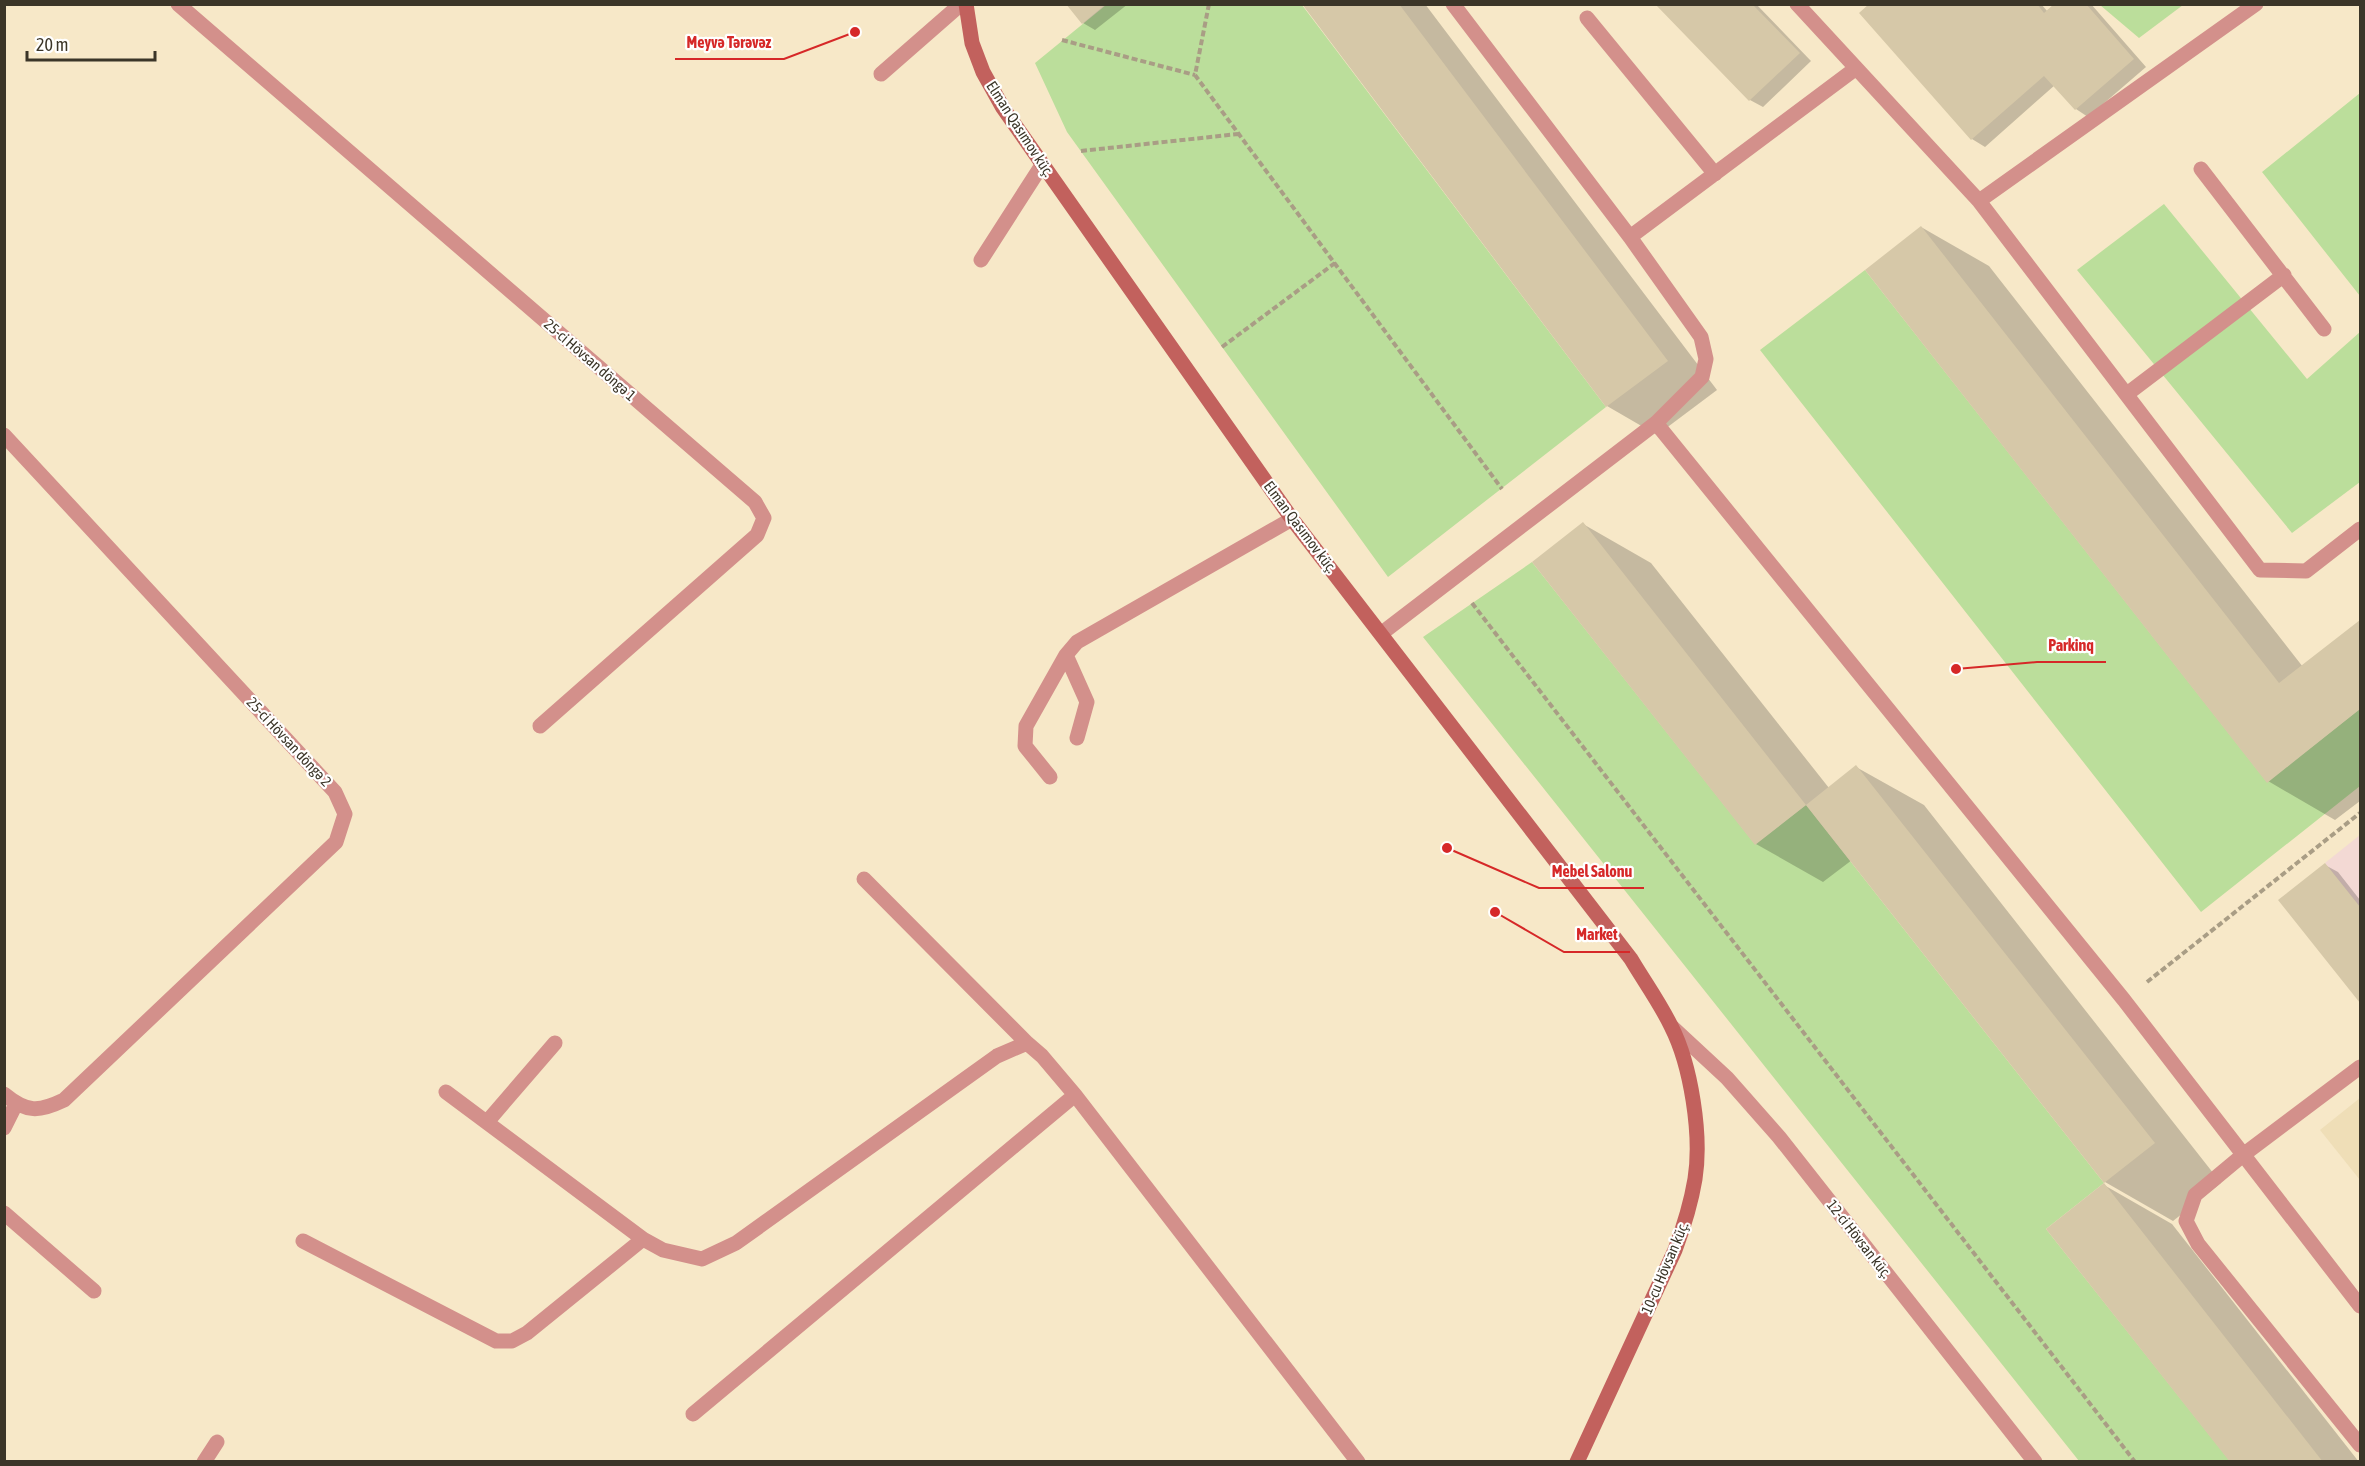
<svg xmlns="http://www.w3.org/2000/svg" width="2365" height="1466" viewBox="0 0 2365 1466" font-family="'Asap Condensed',sans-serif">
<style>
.built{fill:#efdeb7}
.education{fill:#f3d9d4}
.green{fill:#bbde9b}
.shadow{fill:#0003}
.building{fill:#d6c8a8}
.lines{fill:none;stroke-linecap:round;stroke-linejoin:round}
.path{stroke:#a99d85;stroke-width:4;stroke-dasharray:6 3;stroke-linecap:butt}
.service{stroke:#d3908b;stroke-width:15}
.minor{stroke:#d3908b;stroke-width:15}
.tertiary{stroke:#d3908b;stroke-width:15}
.secondary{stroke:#c2615d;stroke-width:15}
.labels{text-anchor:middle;stroke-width:4.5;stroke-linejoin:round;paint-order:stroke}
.street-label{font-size:15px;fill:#3b3528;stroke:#fff}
.leader{fill:none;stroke:#d62828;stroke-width:2}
.callout-dot{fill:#d62828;stroke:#fff;stroke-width:2}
.callout-label{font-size:16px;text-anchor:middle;font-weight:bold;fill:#d62828;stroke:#fff;stroke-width:4.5;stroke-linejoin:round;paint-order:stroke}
</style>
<rect width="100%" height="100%" fill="#f7e8c8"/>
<path class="built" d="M2360,1098V1180L2320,1130Z"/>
<path class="education" d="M2360,835V907L2325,863Z"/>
<path class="green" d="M1106,5H1302L1606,407L1388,577L1067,132L1035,63Z
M2100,5H2183L2139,38Z
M2360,93V296L2262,172Z
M2164,204L2307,379L2360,332V482L2292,533L2077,270Z
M1865,270L2267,782L2360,709V786L2201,912L1760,350Z
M1532,562L1755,844L1806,805L2104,1183L2046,1229L2230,1461H2079L1423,637Z"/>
<path class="shadow" d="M1068,4H1128L1095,30L1083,23Z
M1304,4H1425L1717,390L1657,435L1607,406Z
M1657,4H1756L1811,61L1763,107L1750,100Z
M1871,4H2041L2048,12L2056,4H2091L2146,67L2088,117L2076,109L2055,85L1985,147L1972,139L1861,13Z
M1921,227L1989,266L2303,667L2360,622V801L2335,820L2268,781Z
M1583,524L1651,563L1829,788L1856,767L1924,805L2221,1183L2173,1221L2105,1182L1852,860L1823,882L1756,844Z
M2325,865L2338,872L2360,900V1001L2280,900Z
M2104,1185L2172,1224L2359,1462H2231Z"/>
<path class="building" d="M1066,4H1106L1082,24Z
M1302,4H1399L1668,361L1606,407Z
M1655,4H1752L1800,53L1749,101Z
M1869,4H2037L2044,13L2054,4H2086L2134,59L2075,110L2044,76L1971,140L1859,13Z
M1921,226L2279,683L2360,620V709L2267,783L1865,270Z
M1583,522L1806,805L1856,765L2155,1143L2104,1183L1806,805L1755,845L1532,562Z
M2325,863L2360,907V1003L2278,900Z
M2104,1183L2323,1462H2230L2046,1229Z"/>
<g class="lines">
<path class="path" d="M1209,4L1195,75L1502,489
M1062,40L1195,75
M1081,151L1238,134
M1222,347L1335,263
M1472,603L2135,1462
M2147,982L2360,813"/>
<path class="service" d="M1797,4L1979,201L2260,570L2306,571L2360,529
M1587,18L1715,174
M881,74L961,4
M2201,169L2324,329
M1979,201L2256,4
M1630,237L1855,69
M981,260L1042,165
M2127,394L2284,275
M1656,423L2124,1000L2360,1306
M1382,633L1656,423L1702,377L1706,359L1701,337L1630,237L1453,4
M2360,1067L2243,1155L2195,1195L2186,1221L2198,1244L2360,1445"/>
<path class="minor" d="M178,4L755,502L764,518L757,535L540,726
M4,435L335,792L345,814L336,842L64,1100C39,1112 27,1113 4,1094
M1066,655L1087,702L1077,738
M1050,777L1025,746L1026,726L1066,655L1077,642L1292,519
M864,879L1027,1043
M446,1092L643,1239L663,1250L702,1259L736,1243L997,1056L1027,1043L1042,1056L1075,1095L1358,1462
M487,1122L555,1043
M4,1128L16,1104
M4,1213L94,1291
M303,1241L496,1341H512L527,1333L643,1239
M693,1414L1075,1095
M204,1462L217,1442"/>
<path class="tertiary" d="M1672,1027L1727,1078L1779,1137L2035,1462"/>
<path class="secondary" d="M966,4L972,43L983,72L1003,108L1292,519L1631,959C1644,981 1660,1003 1671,1026C1691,1065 1702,1135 1695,1179C1691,1203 1684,1226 1675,1250L1577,1462"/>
</g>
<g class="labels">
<g class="street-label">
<text transform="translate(1020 129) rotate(57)" y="5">Elman Qasımov küç.</text>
<text transform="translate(590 360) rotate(41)" y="5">25-ci Hövsan döngə 1</text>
<text transform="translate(1300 527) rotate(53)" y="5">Elman Qasımov küç.</text>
<text transform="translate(289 742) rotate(47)" y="5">25-ci Hövsan döngə 2</text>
<text transform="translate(1859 1239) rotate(52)" y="5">12-ci Hövsan küç.</text>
<text transform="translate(1665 1268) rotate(-67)" y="5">10-cu Hövsan küç.</text>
</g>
</g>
<path class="leader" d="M855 32L784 59H675M1956 669L2037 662H2106M1447 848L1539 888H1644M1495 912L1564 952H1630"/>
<g class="callout-dot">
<circle cx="855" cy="32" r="6"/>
<circle cx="1956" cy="669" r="6"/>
<circle cx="1447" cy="848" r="6"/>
<circle cx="1495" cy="912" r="6"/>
</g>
<g class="callout-label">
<text x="729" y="48">Meyvə Tərəvəz</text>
<text x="2071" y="651">Parkinq</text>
<text x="1592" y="877">Mebel Salonu</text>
<text x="1597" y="940">Market</text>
</g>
<rect width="2365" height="1466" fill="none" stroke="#3b3528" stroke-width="12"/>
<path d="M27 51v9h128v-9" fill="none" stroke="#3b3528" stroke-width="3"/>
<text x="36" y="51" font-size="18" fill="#3b3528" stroke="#ffffff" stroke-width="4.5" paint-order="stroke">20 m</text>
</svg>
